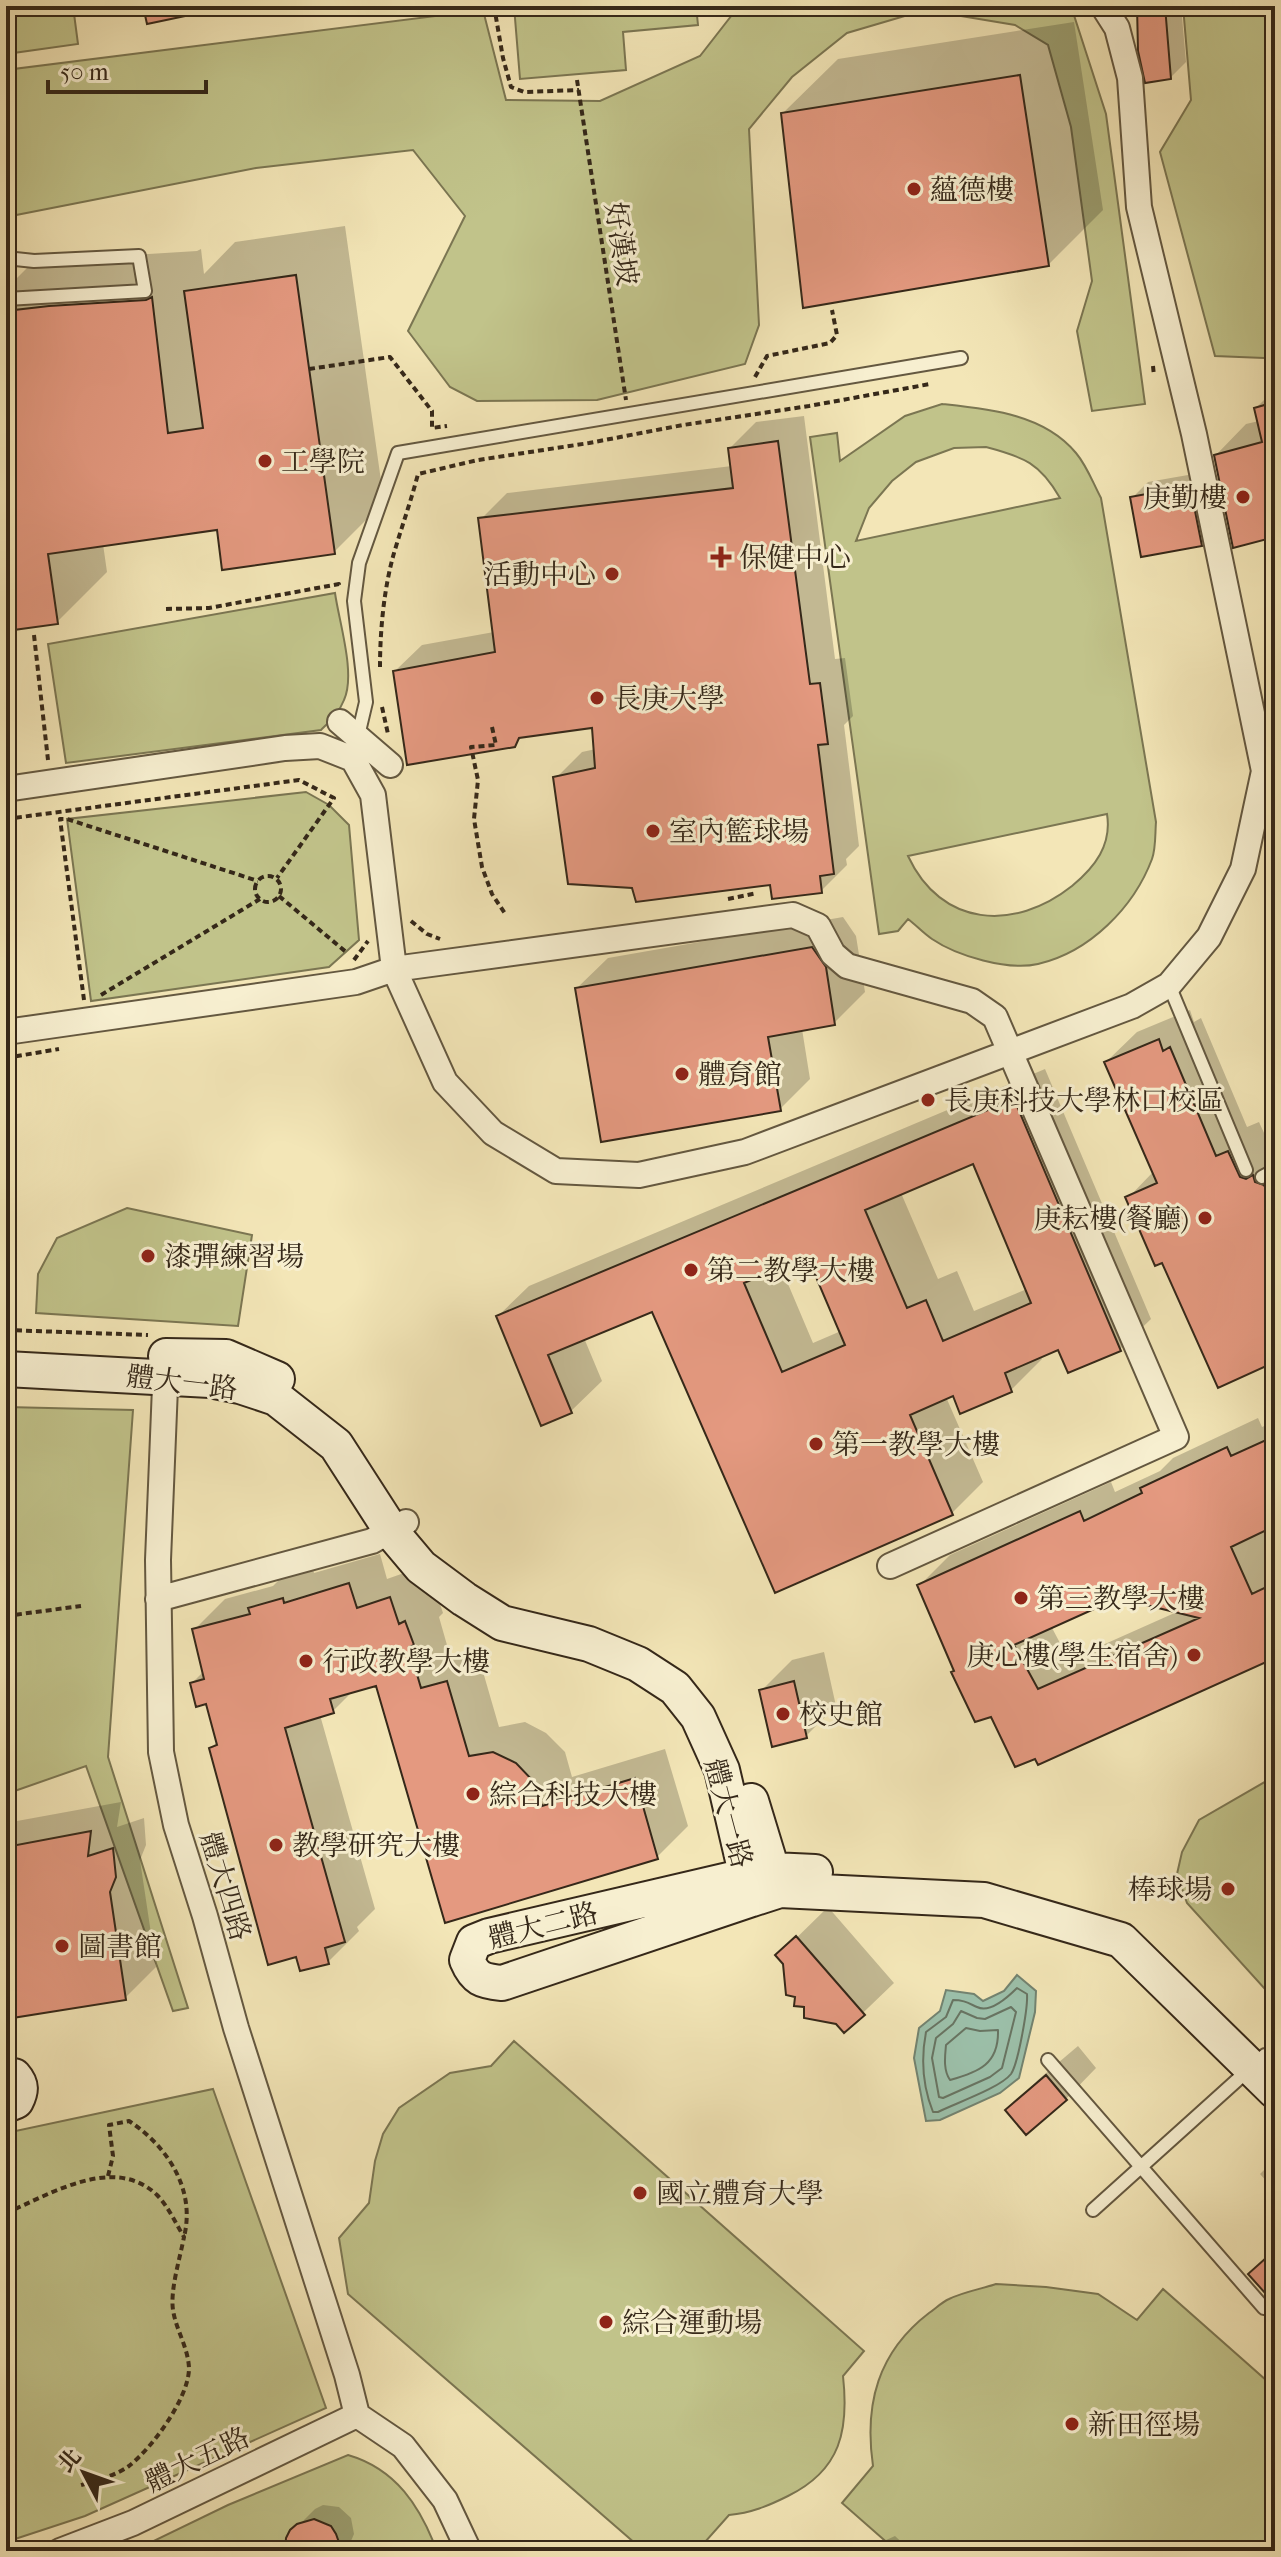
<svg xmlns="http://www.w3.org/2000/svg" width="1281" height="2557" viewBox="0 0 1281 2557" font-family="'IM FELL French Canon','Noto Serif TC',serif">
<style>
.green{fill:#c1c38a;stroke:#7b7652;stroke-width:2;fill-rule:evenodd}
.water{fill:#9cc0aa;stroke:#738370;stroke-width:2}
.shadow{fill:#0003;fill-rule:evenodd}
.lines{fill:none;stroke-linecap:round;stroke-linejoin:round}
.shore{stroke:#687462;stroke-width:2}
.building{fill:#e49980;stroke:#352819;stroke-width:2;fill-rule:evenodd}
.lane-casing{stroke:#645840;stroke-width:16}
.street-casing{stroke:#645840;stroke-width:28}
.secondary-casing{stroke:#352819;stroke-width:38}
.path{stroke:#352819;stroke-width:4;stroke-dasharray:6 4;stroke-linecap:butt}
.lane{stroke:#f7efd0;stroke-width:12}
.street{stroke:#f7efd0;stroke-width:24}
.secondary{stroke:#f7efd0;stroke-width:34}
.poi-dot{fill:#8f2418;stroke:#f7efd0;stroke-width:3}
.labels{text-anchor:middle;stroke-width:6;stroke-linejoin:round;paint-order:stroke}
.poi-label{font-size:28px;fill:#352819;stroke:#f7efd0;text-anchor:start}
.street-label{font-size:28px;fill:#352819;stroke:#f7efd0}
</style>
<rect width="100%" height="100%" fill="#f3e6b7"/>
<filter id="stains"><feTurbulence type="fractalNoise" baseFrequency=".0025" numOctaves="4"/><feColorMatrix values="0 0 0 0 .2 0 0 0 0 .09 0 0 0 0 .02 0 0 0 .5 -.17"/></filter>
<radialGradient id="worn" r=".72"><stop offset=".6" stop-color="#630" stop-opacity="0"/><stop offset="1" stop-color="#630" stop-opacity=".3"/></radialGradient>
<path class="green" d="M6,6H73L78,44L6,54Z
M514,6H696L698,25L623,32L626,70L520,79Z
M739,6H1071L1106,114L1145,404L1092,411L1077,331L1092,281L1071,127L1048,45L1015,25L925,10L847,33L792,77L749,129L759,325L745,364L597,400L477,401L450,387L408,331L465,216L413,150L256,168L6,217V70L483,10L506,100L600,101L700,56Z
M1183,6H1275V354L1264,358L1215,356L1160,152L1191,100Z
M942,404C989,409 1044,414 1076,453C1087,466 1093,483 1101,498L1156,822C1155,834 1156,848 1152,859C1134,907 1090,952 1038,964C1008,971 957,956 932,939C923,933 916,925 908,919L898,931L879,934L810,437L837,433L840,461L905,416ZM986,447C1024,457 1040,463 1060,498L856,541L869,508L892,481L916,462L954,448ZM1107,814C1112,845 1095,867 1072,886C1014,932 941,927 908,856Z
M335,593C339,622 356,674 344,700C339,713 330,721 321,730L66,763L48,644Z
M306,792L329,805L349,825L359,940L329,967L91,1001L67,819Z
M127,1208L252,1235L238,1326L36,1313L38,1274L57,1238Z
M6,1407L133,1410L108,1757L188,2008L173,2011L86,1766L6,1794Z
M1275,1776V2000L1187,1903L1177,1874L1182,1852L1199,1820Z
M514,2041L864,2351L843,2376C849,2430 841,2470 788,2496C768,2506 751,2513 729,2515L697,2551H644L348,2294L339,2238L369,2203L375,2161L383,2134L399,2108L450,2073L491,2066Z
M213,2089L326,2408L85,2516L6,2542V2133Z
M996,2284L1046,2287L1098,2294L1137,2320L1163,2289L1275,2388V2551H888L891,2546L842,2503L873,2466C864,2404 878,2352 929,2313C935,2309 942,2302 949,2299C963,2292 981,2289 996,2284Z
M348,2455C396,2469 420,2506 437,2551H133L228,2505Z"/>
<path class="water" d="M1017,1975L1036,1991L1035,2012L1019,2078L1000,2093L940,2120L926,2121L914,2058L919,2028L940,2011L946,1990L974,1994L983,2001L1004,1991Z"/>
<path class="shadow" d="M146,6H227L149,21Z
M1139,6H1181L1186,62L1171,77Z
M1074,22L1103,210L1048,265L783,113L838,59Z
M345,226L384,502L334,552L218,527L103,544L107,572L57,622L6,629V289L29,266L100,257L197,251L201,249L204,274L235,242Z
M1275,389V535L1216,455L1246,424L1259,421L1256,408Z
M804,416L835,659L845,658L853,716L844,725L859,846L846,859L847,865L821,891L772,882L633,886L556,778L582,752L596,749L594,726L524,735L514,745L395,671L422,645L494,632L481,519L507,493L732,466L730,448L756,422Z
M1205,472L1217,529L1201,545L1133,497L1148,482Z
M843,917L856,936L865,992L834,1023L802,1029L810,1079L780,1109L577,988L608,958Z
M1190,1010L1194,1022L1201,1018L1247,1127L1259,1122L1270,1146L1275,1148V1359L1163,1261L1128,1198L1154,1171L1106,1062L1137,1032Z
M1045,1069L1151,1319L1120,1349L1060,1348L1040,1356L1042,1359L1011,1390L954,1394L946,1397L983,1482L952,1513L653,1309L584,1338L602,1381L571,1411L498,1316L529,1286ZM974,1162L1027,1289L974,1311L957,1271L938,1279L901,1193ZM808,1253L841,1331L813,1343L780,1265Z
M1258,1418L1262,1427L1275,1421V1524L1266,1528L1275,1548V1656L992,1715L956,1670L920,1585L950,1555L1111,1482L1115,1492L1160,1471L1173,1458ZM1135,1588L1179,1611L1069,1660L1051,1626Z
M380,1554L387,1579L421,1567L430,1595L436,1592L443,1613L439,1617L451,1659L477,1651L499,1727L525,1722L546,1733L565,1752L572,1777L665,1749L688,1826L657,1857L446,1920L377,1683L354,1690L333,1711L320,1715L375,1909L357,1927L359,1931L328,1962L211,1748L218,1741L207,1701L192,1683L204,1671L194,1630L225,1599L273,1586L281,1578L313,1569L314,1573Z
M824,1652L836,1706L806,1736L761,1691L792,1660Z
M121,1802L117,1827L144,1818L146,1845L140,1860L156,1967L125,1998L6,2017V1823Z
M828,1907L894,1983L844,2031L837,2022L806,2005L797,1995L785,1963L778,1956Z
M1078,2046L1096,2068L1066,2099L1008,2110L1039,2079Z
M1275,2159V2191L1260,2174Z
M323,2505L339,2507L351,2518L354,2534L351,2541L342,2551H289L299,2525L315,2509Z
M895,2536L911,2551H862Z
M854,2541L859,2551H835L837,2548Z"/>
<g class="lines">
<path class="shore" d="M1017,1988L1027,1994C1028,2008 1018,2064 1011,2074C1000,2088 956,2103 938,2112H933C923,2087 921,2058 926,2032L946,2017L953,2000C964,2000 968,2003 977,2007C990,2014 1009,1996 1017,1988Z
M1011,2007L1016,2012L1002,2068L990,2077L943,2098L939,2097L932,2058L936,2038L953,2024L961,2011L977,2018L985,2019Z
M966,2028L980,2031L998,2030C999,2064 979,2072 950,2080C943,2070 945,2056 946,2045Z"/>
</g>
<path class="building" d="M143,6H194L195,14L147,24Z
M1137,6H1165L1171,79L1145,83L1138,51Z
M1020,75L1049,266L803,308L781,113Z
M296,275L335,554L222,570L217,530L48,554L58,624L6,631V311L49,306L146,300L152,297L168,433L203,428L184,291Z
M1275,402V537L1233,548L1214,455L1262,442L1254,408Z
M778,441L810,684L820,683L828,744L818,745L834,874L820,876L822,893L772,899L770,885L636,902L632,888L568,884L553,777L595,768L592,728L519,738L515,747L407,765L393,671L495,652L478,518L733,488L728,448Z
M1190,486L1202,546L1141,557L1130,497Z
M812,947L826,967L835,1025L768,1037L781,1111L601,1142L575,988Z
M1159,1039L1163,1051L1170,1047L1216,1156L1228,1151L1240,1177L1246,1179L1253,1175L1255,1182L1264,1185L1266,1189L1275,1187V1362L1218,1388L1162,1263L1155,1266L1125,1197L1157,1183L1104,1062Z
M1014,1099L1121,1351L1068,1373L1058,1350L1005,1373L1012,1392L960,1414L953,1396L910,1415L953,1515L775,1593L652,1312L548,1355L572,1413L541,1426L496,1316ZM973,1164L1031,1303L943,1341L926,1300L907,1308L865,1210ZM807,1256L845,1345L782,1372L744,1283Z
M1275,1436V1526L1231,1547L1252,1594L1275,1583V1658L1038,1765L1035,1759L1015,1767L991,1717L975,1722L951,1672L954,1671L917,1585L1080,1511L1084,1521L1142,1493L1140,1488L1227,1447L1231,1456ZM1134,1591L1146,1605L1199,1618L1038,1689L1014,1645Z
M349,1583L357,1608L390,1597L399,1624L405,1621L414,1645L409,1647L421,1688L447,1681L469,1756L493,1752L516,1763L535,1783L542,1806L635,1778L658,1859L445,1923L376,1686L330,1699L334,1713L285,1728L345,1942L325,1948L329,1964L300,1971L296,1957L268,1965L209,1748L217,1745L206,1704L196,1707L190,1683L204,1679L192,1629L250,1614L248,1608L283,1598L284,1603Z
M794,1681L807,1738L772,1747L759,1690Z
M91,1831L88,1856L113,1848L116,1877L110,1892L126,2000L6,2019V1847Z
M796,1936L865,2015L844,2033L836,2024L804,2018V2007L794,2006L795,1997L786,1995L783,1964L775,1955Z
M1046,2075L1067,2100L1026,2135L1005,2110Z
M1275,2250V2304L1248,2274Z
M314,2519L331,2526L336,2534L342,2551H285L286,2538L290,2530L297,2524Z"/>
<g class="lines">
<g class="lane-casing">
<path id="lane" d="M6,258L34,261L139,256L145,291L6,299
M357,740L366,702L354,601L359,563L398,453L961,358
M1169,985L1246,1170
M1262,1177L1275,1170
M1048,2060L1264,2308
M1093,2210L1265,2055"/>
</g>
<g class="street-casing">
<path id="street" d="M340,722L390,765
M6,789L285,748L320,746L353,759L373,795L394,969L445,1082L493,1133L556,1171L639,1175L745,1152L1132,1006L1169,985L1209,937L1243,869L1264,771L1194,434L1139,207L1130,78L1117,28L1103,6
M6,1032L356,982L394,969L793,915L818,926L833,954L847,966L972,1001L995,1017L1176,1437L890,1566
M166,1362L158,1560L161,1752L176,1825L205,1916L236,2028L347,2375L357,2415
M158,1599L372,1541L406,1522
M357,2415L403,2446L445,2500L469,2551
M60,2551L133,2523L357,2415"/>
</g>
<g class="secondary-casing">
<path id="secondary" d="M166,1356L226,1357L277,1379
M6,1369L210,1380L240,1386L276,1398L336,1445L394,1535L421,1567L464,1599L502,1623L589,1644L638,1664L675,1688L698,1717L722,1770L752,1899L780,1890L984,1900L1121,1940L1275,2091
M751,1801L772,1870L815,1872
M752,1899L502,1983C482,1981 475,1979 467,1960L474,1942L489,1936L767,1871
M6,2075L14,2076C22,2085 21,2091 16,2101L6,2105"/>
</g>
<path class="path" d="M494,6L503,58L511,87L524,92L579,90
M577,80L626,400
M1153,366L1154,376
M309,369L390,357L432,411V428L447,426
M755,377L767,356L830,343L837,335L832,310
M166,609L209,608L339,584V586
M34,635L48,760
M380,667C380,630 384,588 394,553C402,526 411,501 418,474L478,460L589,443L683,425L809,406L930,384
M382,707L388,734
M492,727L496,745L471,747L478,780L474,819L482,867L492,894L506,915
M6,819L299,780L334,798L277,878
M255 889a13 13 0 1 1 26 0a13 13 0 1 1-26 0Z
M279,896L346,952
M728,899L757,893
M411,921L427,934L440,939
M354,960L368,941
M101,995L260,899
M84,1000L60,819H67L258,881
M6,1058L59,1049
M6,1330L148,1335
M6,1616L81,1606
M108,2176L113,2156L109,2125L129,2121C167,2146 196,2189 184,2237
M6,2213C51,2194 114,2154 157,2195C168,2206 176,2224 184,2237C180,2258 170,2290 173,2310C176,2330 188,2347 189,2368C189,2398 152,2448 129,2466C115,2476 95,2481 78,2486"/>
<use href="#lane" class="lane"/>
<use href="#street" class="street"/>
<use href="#secondary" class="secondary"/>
</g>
<g class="poi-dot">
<circle cx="914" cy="189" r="8"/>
<circle cx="265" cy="461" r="8"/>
<circle cx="1243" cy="497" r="8"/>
<path d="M717 545h8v8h8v8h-8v8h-8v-8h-8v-8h8z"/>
<circle cx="612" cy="574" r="8"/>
<circle cx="597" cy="698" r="8"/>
<circle cx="653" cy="831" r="8"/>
<circle cx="682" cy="1074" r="8"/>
<circle cx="928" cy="1100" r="8"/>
<circle cx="1205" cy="1218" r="8"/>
<circle cx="148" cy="1256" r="8"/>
<circle cx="691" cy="1270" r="8"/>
<circle cx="816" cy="1444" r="8"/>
<circle cx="1021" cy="1598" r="8"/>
<circle cx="1194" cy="1655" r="8"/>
<circle cx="306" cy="1661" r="8"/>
<circle cx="783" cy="1714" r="8"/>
<circle cx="473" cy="1794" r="8"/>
<circle cx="276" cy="1845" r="8"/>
<circle cx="1228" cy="1889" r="8"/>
<circle cx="62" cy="1946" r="8"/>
<circle cx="640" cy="2193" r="8"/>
<circle cx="606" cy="2322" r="8"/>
<circle cx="1072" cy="2424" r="8"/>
</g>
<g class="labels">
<g class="poi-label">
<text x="930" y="199">蘊德樓</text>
<text x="281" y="471">工學院</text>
<text x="1227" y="507" text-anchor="end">庚勤樓</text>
<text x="739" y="567">保健中心</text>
<text x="596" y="584" text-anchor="end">活動中心</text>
<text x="613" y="708">長庚大學</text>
<text x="669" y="841">室內籃球場</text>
<text x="698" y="1084">體育館</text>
<text x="944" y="1110">長庚科技大學林口校區</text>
<text x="1189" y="1228" text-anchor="end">庚耘樓(餐廳)</text>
<text x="164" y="1266">漆彈練習場</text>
<text x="707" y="1280">第二教學大樓</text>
<text x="832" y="1454">第一教學大樓</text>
<text x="1037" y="1608">第三教學大樓</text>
<text x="1178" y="1665" text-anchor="end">庚心樓(學生宿舍)</text>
<text x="322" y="1671">行政教學大樓</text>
<text x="799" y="1724">校史館</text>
<text x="489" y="1804">綜合科技大樓</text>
<text x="292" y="1855">教學研究大樓</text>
<text x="1212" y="1899" text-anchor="end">棒球場</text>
<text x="78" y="1956">圖書館</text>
<text x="656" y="2203">國立體育大學</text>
<text x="622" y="2332">綜合運動場</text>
<text x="1088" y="2434">新田徑場</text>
</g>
<g class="street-label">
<text transform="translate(622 244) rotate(81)" y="10">好漢坡</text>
<text transform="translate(182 1382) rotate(7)" y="10">體大一路</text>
<text transform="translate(729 1813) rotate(75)" y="10">體大一路</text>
<text transform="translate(226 1886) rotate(73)" y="10">體大四路</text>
<text transform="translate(543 1925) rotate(-14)" y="10">體大二路</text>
<text transform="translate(197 2459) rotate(-26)" y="10">體大五路</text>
</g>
</g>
<rect width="1281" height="2557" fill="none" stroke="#f3e6b7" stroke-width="32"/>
<rect x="8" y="8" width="1265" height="2541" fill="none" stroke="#352819" stroke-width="4"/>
<rect x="16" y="16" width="1249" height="2525" fill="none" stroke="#352819" stroke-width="2"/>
<g transform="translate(84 2473) rotate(311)" stroke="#f7efd0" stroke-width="6" paint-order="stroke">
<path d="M0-6L14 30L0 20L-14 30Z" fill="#352819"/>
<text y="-12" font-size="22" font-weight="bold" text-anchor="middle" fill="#352819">北</text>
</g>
<path d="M48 80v12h158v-12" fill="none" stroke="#352819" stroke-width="4"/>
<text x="60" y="80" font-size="24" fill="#352819" stroke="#f7efd0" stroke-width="6" paint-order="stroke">50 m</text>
<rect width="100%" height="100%" filter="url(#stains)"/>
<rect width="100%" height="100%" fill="url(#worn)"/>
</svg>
